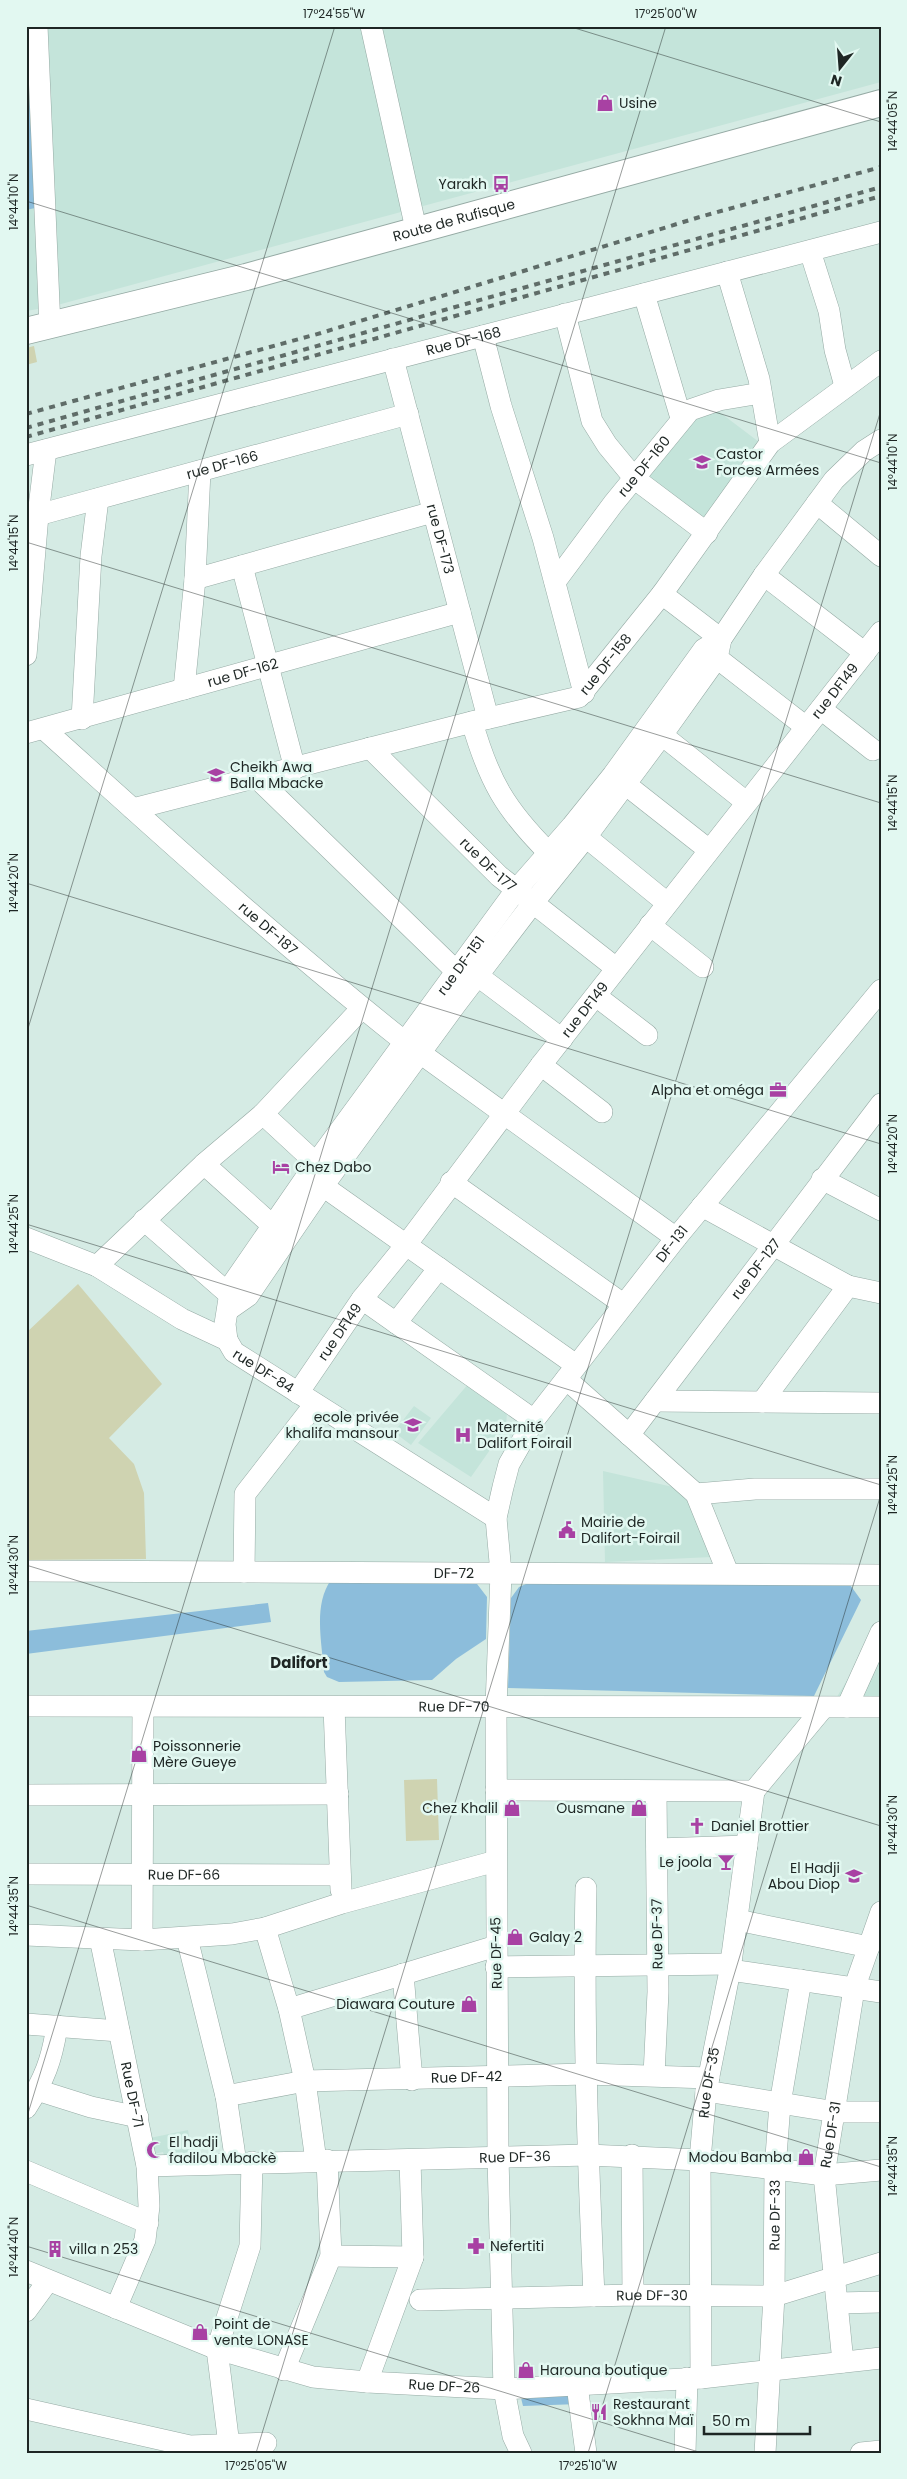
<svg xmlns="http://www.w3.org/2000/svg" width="907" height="2479" viewBox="0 0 907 2479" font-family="Poppins,sans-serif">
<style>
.built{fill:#c4e4da}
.green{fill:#cfd3b1}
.water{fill:#8cbddb}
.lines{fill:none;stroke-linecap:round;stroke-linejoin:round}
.minor-casing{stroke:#95aaa4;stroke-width:22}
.major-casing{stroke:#95aaa4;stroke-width:28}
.minor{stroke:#fff;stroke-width:21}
.major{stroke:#fff;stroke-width:26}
.rail{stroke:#5f6c68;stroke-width:4;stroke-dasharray:6 6;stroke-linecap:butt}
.ticks{fill:none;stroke:#1e2624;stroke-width:1;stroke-opacity:0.45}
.labels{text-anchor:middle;stroke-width:5;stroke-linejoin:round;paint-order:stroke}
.poi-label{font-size:14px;fill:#1e2624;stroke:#e2f8f1;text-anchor:start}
.street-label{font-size:14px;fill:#1e2624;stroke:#e2f8f1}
.neighbourhood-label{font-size:15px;font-weight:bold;fill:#1e2624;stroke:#e2f8f1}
.neatline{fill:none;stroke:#1e2624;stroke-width:2}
.ticks-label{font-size:12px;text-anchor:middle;fill:#1e2624}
</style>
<rect width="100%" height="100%" fill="#d5ebe4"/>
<path class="built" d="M26,26H881V82L50,307L26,311Z
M710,405L763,445L704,526L639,479L697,407Z
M469,1383L507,1412L506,1427L471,1477L418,1443Z
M414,1406L431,1418L411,1445L394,1432Z
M603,1471L686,1490L712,1557L605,1562Z
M881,1628V1700H835L877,1632Z
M188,2130L192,2152L165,2158L163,2152L153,2154L150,2138Z"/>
<path class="green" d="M34,346L37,362L26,365V348Z
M78,1284L162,1384L109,1438L134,1464L144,1493L146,1559L26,1560V1333Z
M437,1779L439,1840L406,1841L404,1780Z"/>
<path class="water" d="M26,31L35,208L26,210Z
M331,1580H474L487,1597L486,1639L456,1659L432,1680L339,1682L327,1677L324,1672C322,1643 313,1605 331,1580Z
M848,1582L861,1600L814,1696L508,1688L511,1598L519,1587L526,1584Z
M268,1603L271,1622L26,1654V1631Z
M585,2387L579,2404L523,2406L519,2390Z"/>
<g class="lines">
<g class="minor-casing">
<g id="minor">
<path d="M37,26L50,327"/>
<path d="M371,26L416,229"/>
<path d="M810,251L829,311L835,350L845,386"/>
<path d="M727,272L759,379L770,443"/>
<path d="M644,294L681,418"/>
<path d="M565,314L592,421L607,445L635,479L707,533"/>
<path d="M483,336L501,406L543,538L584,693"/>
<path id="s1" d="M393,359L488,718"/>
<path id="s2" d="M26,455L881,232"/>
<path d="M817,503L881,556"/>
<path id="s3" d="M38,515L408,414"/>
<path d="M242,566L295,769"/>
<path d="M764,575L865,653"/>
<path d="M195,579L433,512"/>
<path id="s4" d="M555,582L613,504L690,410L719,400L761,393"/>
<path d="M662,594L721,639"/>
<path d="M26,655L38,515L46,450"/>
<path d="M717,658L806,727"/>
<path d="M184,689L195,579L200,471"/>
<path d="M821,709L873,750"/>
<path d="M82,719L91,556L98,499"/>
<path d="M472,722C489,781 505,809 549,853"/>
<path id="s5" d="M44,729C162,835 280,943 405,1042L676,1238"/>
<path id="s6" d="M26,733L460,612"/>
<path d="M662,735L746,802"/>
<path id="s7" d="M370,748L499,876L616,968"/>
<path d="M615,776L709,850"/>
<path d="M257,778L456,971"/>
<path id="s8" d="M133,809L472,722L579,697L662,594L770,443L881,361"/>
<path d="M586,837L667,903"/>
<path d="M650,925L703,967"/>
<path d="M478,976L562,1039"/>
<path d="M596,996L647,1035"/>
<path d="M541,1065L602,1112"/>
<path d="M263,1114L316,1163"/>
<path d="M204,1164L273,1226"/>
<path d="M313,1179L576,1365"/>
<path d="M822,1179L881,1210"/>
<path d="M451,1182L623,1304"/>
<path d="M702,1206L848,1286"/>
<path d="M144,1220L230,1295"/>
<path id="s9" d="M26,1238L97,1266L182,1319L227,1340L234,1352L496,1518"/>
<path d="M97,1266L204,1164L263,1114L362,1008"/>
<path d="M362,1299L534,1420"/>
<path d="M228,1310L248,1296L323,1186L456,1004L533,903L586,837L662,735L717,658L721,639L764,575L834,480L864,451L881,440"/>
<path d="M396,1323L439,1268"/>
<path id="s10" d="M227,1340L225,1324L231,1286L316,1163L516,890L572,826L613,775L704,649L721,639"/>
<path d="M566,1379L696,1494L728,1573"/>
<path id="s11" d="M298,1393L362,1299L406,1245L541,1065L881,632"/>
<path d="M655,1401L881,1403"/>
<path d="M762,1402L848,1286L881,1293"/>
<path id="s12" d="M629,1435L881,1104"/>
<path d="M696,1494L755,1489H881"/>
<path id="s13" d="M26,1571L881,1575"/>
<path d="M244,1572L245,1494L315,1404"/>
<path id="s14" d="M26,1706L881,1707"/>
<path d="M334,1707L341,1890"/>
<path d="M847,1707L881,1632"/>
<path d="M496,1790L754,1791"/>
<path d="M754,1791L823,1708"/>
<path d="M26,1795L338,1794"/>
<path d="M657,1849L747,1846"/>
<path id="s15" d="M26,1874L340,1875"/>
<path d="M586,1888C583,2024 588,2160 594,2296"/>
<path d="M737,1920L869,1947"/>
<path d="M265,1928L289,2009L305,2081L316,2161"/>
<path d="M26,1935L142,1940L232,1934L265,1928L342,1903L496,1861"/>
<path id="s16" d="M100,1938L147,2166L149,2206L145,2240L116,2308"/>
<path d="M187,1938L226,2096L236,2163"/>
<path d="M142,1940L143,1707"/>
<path d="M496,1967L731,1964"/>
<path d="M730,1970L881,1992"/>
<path d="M403,1974L412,2080"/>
<path d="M289,2009L496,1946"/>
<path d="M26,2024L119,2031"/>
<path d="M654,2075L658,1992L656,1792"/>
<path d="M37,2090L91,2107L138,2117"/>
<path d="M706,2091L836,2112H881"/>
<path id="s17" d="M226,2096L305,2081L586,2074L709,2078"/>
<path d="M26,2108C44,2080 52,2060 57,2026"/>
<path d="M632,2155L633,2295"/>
<path id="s18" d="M147,2166L588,2155L700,2160L824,2175L881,2170"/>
<path d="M26,2171L148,2223"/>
<path d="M331,2256L413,2257"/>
<path id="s19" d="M26,2271L217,2349L313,2377L367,2382L504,2389L701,2378L881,2358"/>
<path id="s20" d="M420,2300L633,2295L774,2296L881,2263"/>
<path d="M838,2303L881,2302"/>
<path d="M26,2311L48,2281"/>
<path id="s21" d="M843,2362L824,2175L854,1989L881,1912"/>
<path d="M284,2370L331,2256L327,2160"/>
<path id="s22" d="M701,2378L700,2160L706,2091L730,1970L754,1791"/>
<path d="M367,2382L413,2257L410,2160"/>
<path d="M577,2385L586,2453"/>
<path d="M26,2409L190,2446L266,2443"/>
<path d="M229,2445L217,2349L250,2246L252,2162"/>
<path id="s23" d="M521,2453L513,2436L504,2389L498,2157L496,1707L501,1573L496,1518L503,1487L509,1464L534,1420L676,1238L881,990"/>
<path d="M685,2453L687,2378"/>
<path id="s24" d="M765,2453L774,2296L775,2169L780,2104L801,1980"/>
<path d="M861,2453L881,2451"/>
</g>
</g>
<g class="major-casing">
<g id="major">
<path id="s25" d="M26,331L246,277L881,103"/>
</g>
</g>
<use href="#minor" class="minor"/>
<use href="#major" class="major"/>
<path class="rail" d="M26,414L321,333L703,216L881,167
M26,428L881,187
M26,437L881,196"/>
</g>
<path class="ticks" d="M568,26L881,122M26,201L881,463M26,542L881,803M26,883L881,1144M26,1035L335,26M26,1224L881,1485M26,1565L881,1826M26,1905L881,2167M26,2120L666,26M26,2246L702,2453M256,2453L881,410M588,2453L881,1494"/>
<defs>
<g id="shop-bare" transform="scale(1.35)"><path d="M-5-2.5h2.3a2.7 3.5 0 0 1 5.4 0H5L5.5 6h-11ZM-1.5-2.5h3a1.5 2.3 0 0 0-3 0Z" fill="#a841a3" stroke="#e2f8f1" stroke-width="2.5" paint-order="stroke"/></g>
<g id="bus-bare" transform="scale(1.35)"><path d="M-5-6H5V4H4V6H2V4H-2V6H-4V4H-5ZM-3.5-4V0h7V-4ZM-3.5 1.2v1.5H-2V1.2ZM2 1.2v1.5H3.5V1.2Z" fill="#a841a3" stroke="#e2f8f1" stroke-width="2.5" paint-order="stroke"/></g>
<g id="school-bare" transform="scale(1.35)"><path d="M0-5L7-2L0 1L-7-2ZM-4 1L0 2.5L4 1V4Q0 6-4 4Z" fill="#a841a3" stroke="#e2f8f1" stroke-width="2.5" paint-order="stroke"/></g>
<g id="office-bare" transform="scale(1.35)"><path d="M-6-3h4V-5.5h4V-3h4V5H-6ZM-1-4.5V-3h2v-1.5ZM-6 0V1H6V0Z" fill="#a841a3" stroke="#e2f8f1" stroke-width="2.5" paint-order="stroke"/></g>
<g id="hotel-bare" transform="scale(1.35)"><path d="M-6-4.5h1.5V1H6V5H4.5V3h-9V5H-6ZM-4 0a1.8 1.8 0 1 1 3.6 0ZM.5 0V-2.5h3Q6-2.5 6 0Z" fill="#a841a3" stroke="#e2f8f1" stroke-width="2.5" paint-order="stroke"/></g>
<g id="hospital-bare" transform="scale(1.35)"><path d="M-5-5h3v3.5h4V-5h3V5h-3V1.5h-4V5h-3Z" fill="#a841a3" stroke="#e2f8f1" stroke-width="2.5" paint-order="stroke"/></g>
<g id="civic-bare" transform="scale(1.35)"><path d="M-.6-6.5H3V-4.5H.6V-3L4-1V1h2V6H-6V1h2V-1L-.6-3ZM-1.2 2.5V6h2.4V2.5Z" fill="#a841a3" stroke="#e2f8f1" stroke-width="2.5" paint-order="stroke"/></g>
<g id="church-bare" transform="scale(1.35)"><path d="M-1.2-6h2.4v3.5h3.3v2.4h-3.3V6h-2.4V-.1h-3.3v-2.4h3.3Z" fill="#a841a3" stroke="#e2f8f1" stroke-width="2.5" paint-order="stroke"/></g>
<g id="bar-bare" transform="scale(1.35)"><path d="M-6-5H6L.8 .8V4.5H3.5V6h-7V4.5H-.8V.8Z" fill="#a841a3" stroke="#e2f8f1" stroke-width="2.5" paint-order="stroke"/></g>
<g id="mosque-bare" transform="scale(1.35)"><path d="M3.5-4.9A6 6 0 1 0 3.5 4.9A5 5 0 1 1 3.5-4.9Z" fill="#a841a3" stroke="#e2f8f1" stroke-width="2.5" paint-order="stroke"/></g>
<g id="pharmacy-bare" transform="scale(1.35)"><path d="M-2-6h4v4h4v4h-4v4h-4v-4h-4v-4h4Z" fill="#a841a3" stroke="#e2f8f1" stroke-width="2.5" paint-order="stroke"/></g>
<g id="building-bare" transform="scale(1.35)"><path d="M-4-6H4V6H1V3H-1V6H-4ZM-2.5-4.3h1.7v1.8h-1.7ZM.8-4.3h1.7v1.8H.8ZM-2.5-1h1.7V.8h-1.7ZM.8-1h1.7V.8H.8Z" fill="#a841a3" stroke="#e2f8f1" stroke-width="2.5" paint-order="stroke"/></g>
<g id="restaurant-bare" transform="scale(1.35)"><path d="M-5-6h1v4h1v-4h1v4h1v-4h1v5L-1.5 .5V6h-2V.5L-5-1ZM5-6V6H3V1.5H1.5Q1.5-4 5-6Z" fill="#a841a3" stroke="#e2f8f1" stroke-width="2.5" paint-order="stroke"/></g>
</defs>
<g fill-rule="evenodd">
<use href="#shop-bare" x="605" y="103"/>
<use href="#bus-bare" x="501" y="184"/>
<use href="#school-bare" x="702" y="462"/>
<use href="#school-bare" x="216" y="775"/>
<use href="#office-bare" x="778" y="1090"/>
<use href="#hotel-bare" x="281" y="1167"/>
<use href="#school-bare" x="413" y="1425"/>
<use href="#hospital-bare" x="463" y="1435"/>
<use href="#civic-bare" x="567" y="1530"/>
<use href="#shop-bare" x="139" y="1754"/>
<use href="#shop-bare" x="512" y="1808"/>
<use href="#shop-bare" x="639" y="1808"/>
<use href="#church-bare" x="697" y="1826"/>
<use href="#bar-bare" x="726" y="1862"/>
<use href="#school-bare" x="854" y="1876"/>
<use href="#shop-bare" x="515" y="1937"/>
<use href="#shop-bare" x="469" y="2004"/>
<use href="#mosque-bare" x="155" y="2150"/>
<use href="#shop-bare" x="806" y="2157"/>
<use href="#pharmacy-bare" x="476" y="2246"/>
<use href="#building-bare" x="55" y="2249"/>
<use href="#shop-bare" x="200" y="2332"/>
<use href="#shop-bare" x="526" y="2370"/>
<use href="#restaurant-bare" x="599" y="2412"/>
</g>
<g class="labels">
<g class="poi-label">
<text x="619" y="108">Usine</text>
<text x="487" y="189" text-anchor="end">Yarakh</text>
<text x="716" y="459">Castor<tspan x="716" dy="16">Forces Armées</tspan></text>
<text x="230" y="772">Cheikh Awa<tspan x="230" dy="16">Balla Mbacke</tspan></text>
<text x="764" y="1095" text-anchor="end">Alpha et oméga</text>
<text x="295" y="1172">Chez Dabo</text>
<text x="399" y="1422" text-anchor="end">ecole privée<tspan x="399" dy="16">khalifa mansour</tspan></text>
<text x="477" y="1432">Maternité<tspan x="477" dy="16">Dalifort Foirail</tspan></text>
<text x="581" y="1527">Mairie de<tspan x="581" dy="16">Dalifort-Foirail</tspan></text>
<text x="153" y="1751">Poissonnerie<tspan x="153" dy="16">Mère Gueye</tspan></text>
<text x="498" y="1813" text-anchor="end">Chez Khalil</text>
<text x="625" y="1813" text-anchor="end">Ousmane</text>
<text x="711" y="1831">Daniel Brottier</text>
<text x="712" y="1867" text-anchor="end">Le joola</text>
<text x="840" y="1873" text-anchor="end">El Hadji<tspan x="840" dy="16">Abou Diop</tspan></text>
<text x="529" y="1942">Galay 2</text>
<text x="455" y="2009" text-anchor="end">Diawara Couture</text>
<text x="169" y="2147">El hadji<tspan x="169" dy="16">fadilou Mbackè</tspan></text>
<text x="792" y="2162" text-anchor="end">Modou Bamba</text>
<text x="490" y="2251">Nefertiti</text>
<text x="69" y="2254">villa n 253</text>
<text x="214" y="2329">Point de<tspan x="214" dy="16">vente LONASE</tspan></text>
<text x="540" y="2375">Harouna boutique</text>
<text x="613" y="2409">Restaurant<tspan x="613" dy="16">Sokhna Maï</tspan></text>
</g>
<g class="street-label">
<text dy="5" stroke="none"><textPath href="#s25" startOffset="442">Route de Rufisque</textPath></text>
<text dy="5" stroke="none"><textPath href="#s2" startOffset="452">Rue DF-168</textPath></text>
<text dy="5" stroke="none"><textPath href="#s3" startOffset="191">rue DF-166</textPath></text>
<text dy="5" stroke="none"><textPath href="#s4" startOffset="146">rue DF-160</textPath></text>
<text dy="5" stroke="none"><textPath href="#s1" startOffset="186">rue DF-173</textPath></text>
<text dy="5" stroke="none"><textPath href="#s8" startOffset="502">rue DF-158</textPath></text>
<text dy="5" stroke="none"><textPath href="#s6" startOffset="225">rue DF-162</textPath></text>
<text dy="5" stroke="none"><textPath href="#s11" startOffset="884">rue DF149</textPath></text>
<text dy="5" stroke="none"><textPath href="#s7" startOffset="166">rue DF-177</textPath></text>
<text dy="5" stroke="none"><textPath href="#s5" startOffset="300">rue DF-187</textPath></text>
<text dy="5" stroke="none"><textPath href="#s10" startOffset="449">rue DF-151</textPath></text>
<text dy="5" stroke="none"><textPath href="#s11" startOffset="479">rue DF149</textPath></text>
<text dy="5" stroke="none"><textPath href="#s23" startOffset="1268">DF-131</textPath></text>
<text dy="5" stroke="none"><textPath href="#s12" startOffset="209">rue DF-127</textPath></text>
<text dy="5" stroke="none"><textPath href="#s11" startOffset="74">rue DF149</textPath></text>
<text dy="5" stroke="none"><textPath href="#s9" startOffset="275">rue DF-84</textPath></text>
<text dy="5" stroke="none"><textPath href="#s13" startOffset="428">DF-72</textPath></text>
<text dy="5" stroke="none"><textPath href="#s14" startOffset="428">Rue DF-70</textPath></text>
<text dy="5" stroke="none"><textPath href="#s15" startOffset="158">Rue DF-66</textPath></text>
<text transform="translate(657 1934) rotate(-91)" y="5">Rue DF-37</text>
<text transform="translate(496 1953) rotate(-91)" y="5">Rue DF-45</text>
<text dy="5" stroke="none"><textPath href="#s17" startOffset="242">Rue DF-42</textPath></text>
<text dy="5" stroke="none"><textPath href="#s22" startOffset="296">Rue DF-35</textPath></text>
<text dy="5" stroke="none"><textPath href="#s16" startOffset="160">Rue DF-71</textPath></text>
<text dy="5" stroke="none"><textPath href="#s21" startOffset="229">Rue DF-31</textPath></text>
<text dy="5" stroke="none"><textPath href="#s18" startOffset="368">Rue DF-36</textPath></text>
<text dy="5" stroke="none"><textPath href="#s24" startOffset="238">Rue DF-33</textPath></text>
<text dy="5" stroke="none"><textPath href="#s20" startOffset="232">Rue DF-30</textPath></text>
<text dy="5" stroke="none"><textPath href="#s19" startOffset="438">Rue DF-26</textPath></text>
</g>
<g class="neighbourhood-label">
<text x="299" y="1668">Dalifort</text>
</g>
</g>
<rect width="907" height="2479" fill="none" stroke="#e2f8f1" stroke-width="55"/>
<g transform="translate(840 68) rotate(197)" stroke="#e2f8f1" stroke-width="4" paint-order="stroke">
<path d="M0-4L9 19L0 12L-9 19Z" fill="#1e2624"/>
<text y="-8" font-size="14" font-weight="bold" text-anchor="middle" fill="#1e2624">N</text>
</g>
<path d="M704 2426v8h106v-8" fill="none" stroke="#1e2624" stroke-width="2.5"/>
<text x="712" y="2426" font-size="15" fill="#1e2624" stroke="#e2f8f1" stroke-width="4" paint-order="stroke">50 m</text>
<rect x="28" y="28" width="852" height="2424" class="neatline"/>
<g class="ticks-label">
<text x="334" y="18">17°24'55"W</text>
<text x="666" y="18">17°25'00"W</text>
<text transform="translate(893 121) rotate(-90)" y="4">14°44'05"N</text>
<text transform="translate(14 202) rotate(-90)" y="4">14°44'10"N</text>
<text transform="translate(893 462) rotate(-90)" y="4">14°44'10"N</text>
<text transform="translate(14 543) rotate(-90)" y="4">14°44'15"N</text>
<text transform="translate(893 803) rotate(-90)" y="4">14°44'15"N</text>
<text transform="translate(14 883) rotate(-90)" y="4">14°44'20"N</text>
<text transform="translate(893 1144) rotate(-90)" y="4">14°44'20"N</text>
<text transform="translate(14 1224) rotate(-90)" y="4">14°44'25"N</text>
<text transform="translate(893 1485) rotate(-90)" y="4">14°44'25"N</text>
<text transform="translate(14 1565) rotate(-90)" y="4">14°44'30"N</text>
<text transform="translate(893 1825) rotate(-90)" y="4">14°44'30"N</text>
<text transform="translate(14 1906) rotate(-90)" y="4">14°44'35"N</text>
<text transform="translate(893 2166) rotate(-90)" y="4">14°44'35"N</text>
<text transform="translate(14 2247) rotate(-90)" y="4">14°44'40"N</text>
<text x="256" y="2470">17°25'05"W</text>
<text x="588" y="2470">17°25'10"W</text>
</g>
</svg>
